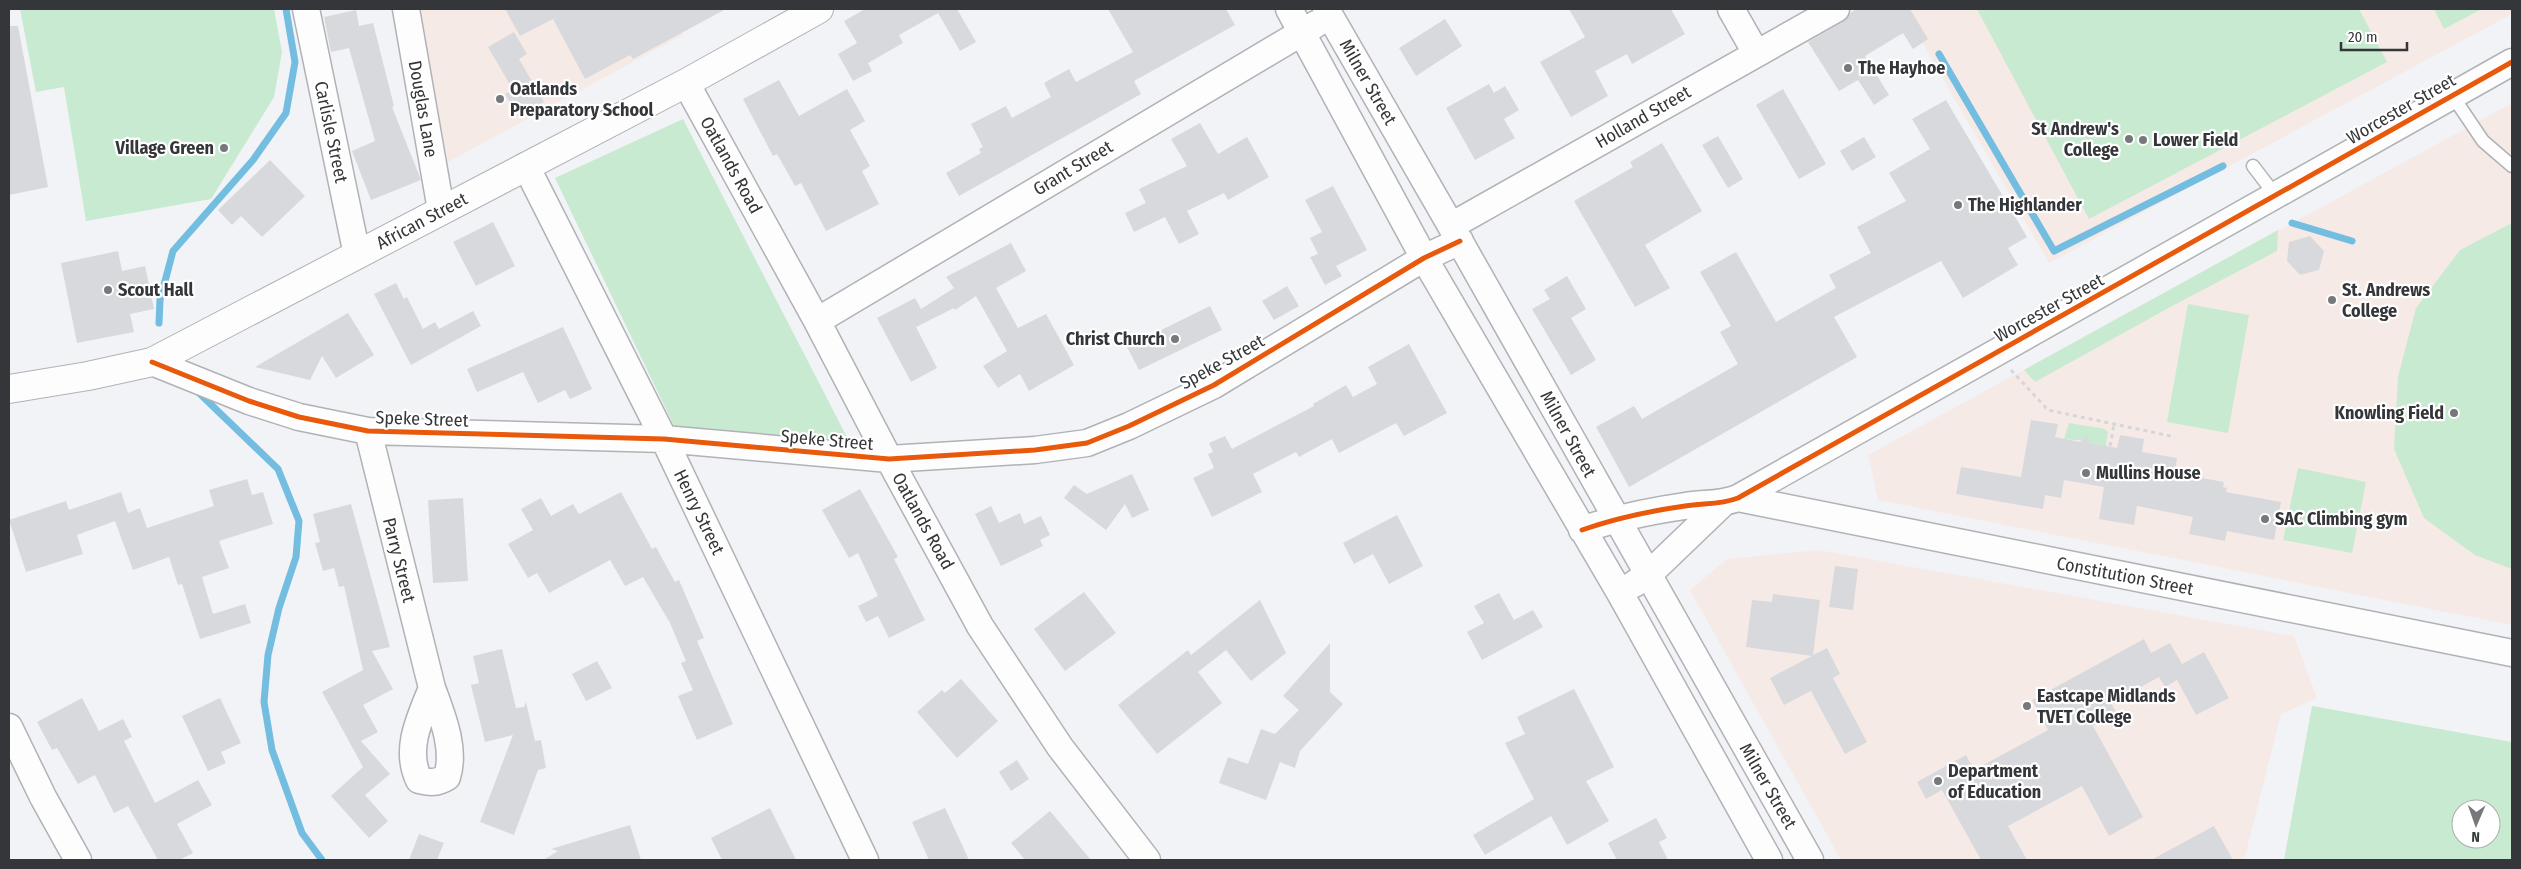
<svg xmlns="http://www.w3.org/2000/svg" width="2521" height="869" viewBox="0 0 2521 869" font-family="'Fira Sans Condensed',sans-serif">
<style>
.education{fill:#f6eae6}
.green{fill:#c8ead0;fill-rule:evenodd}
.lines{fill:none;stroke-linecap:round;stroke-linejoin:round}
.stream{stroke:#72bde0;stroke-width:7}
.building{fill:#d8d9dc}
.service-casing{stroke:#b0b2b5;stroke-width:15}
.minor-casing{stroke:#b0b2b5;stroke-width:29}
.tertiary-casing{stroke:#b0b2b5;stroke-width:30}
.path{stroke:#d6d6d8;stroke-width:3;stroke-dasharray:4 4;stroke-linecap:butt}
.service{stroke:#fdfdfe;stroke-width:12}
.minor{stroke:#fdfdfe;stroke-width:26}
.tertiary{stroke:#fdfdfe;stroke-width:28}
.cycleway-casing{stroke:#fff;stroke-width:8}
.cycleway{stroke:#e8590c;stroke-width:5}
.poi-dot{fill:#77787c;stroke:#fff;stroke-width:2}
.labels{text-anchor:middle;stroke-width:4.5;stroke-linejoin:round;paint-order:stroke}
.poi-label{font-size:18px;font-weight:bold;fill:#353639;stroke:#fff;text-anchor:start}
.street-label{font-size:18px;fill:#353639;stroke:#fff}
</style>
<rect width="100%" height="100%" fill="#f1f3f7"/>
<path class="education" d="M413,9H669L683,35L448,162Z
M1903,9H2512V14L2049,263Z
M2512,103V625L1878,500L1868,455Z
M1819,550L2294,636L2317,698L2281,714L2244,860H1841L1690,590L1727,559Z"/>
<path class="green" d="M20,9H274L282,52L274,97L211,199L86,221L64,87L36,92Z
M1977,9H2359L2387,62L2089,219Z
M2434,9H2482L2444,29Z
M683,119L850,443L676,430L555,178Z
M2512,223V569L2475,555L2424,518L2394,449L2398,377L2416,308L2460,250Z
M2278,230L2277,251L2172,306L2035,382L2024,370Z
M2188,304L2249,315L2228,433L2167,422Z
M2069,423L2105,429L2108,432L2106,446L2090,443L2089,441L2064,439Z
M2298,468L2366,482L2352,553L2283,540Z
M2312,706L2512,742V860H2284ZM2461,809H2491V839H2461Z"/>
<g class="lines">
<path class="stream" d="M1939,54L2054,251L2223,166
M2292,223L2352,241
M159,323L160,300L173,251L253,160L286,113L295,62L286,9
M197,391L278,469L299,521L296,557L279,608L268,655L264,702L272,750L302,833L322,860"/>
</g>
<path class="building" d="M505,9H726L633,59L630,55L585,79L553,19L520,36Z
M865,9H957L976,42L960,51L938,13L899,35L903,43L868,63L872,71L853,81L838,54L857,43L844,21Z
M1108,9H1226L1235,25L1134,81L1141,94L959,196L946,173L981,153L979,149L983,147L971,124L1006,106L1012,118L1051,97L1044,83L1069,69L1076,82L1133,52Z
M1569,9H1671L1685,34L1632,64L1627,54L1595,71L1608,96L1571,117L1540,62L1585,37Z
M1857,9H1910L1928,39L1913,49L1903,33L1865,56L1889,95L1874,105L1858,80L1839,91L1808,42L1843,22L1850,13Z
M356,10L359,26L373,23L394,106L392,107L421,180L371,200L352,151L375,141L349,48L331,52L324,17Z
M1445,19L1462,46L1416,76L1399,48Z
M9,26H18L48,187L9,195Z
M514,32L527,54L519,59L544,102L518,116L505,94L513,90L488,47Z
M779,80L799,116L847,89L865,121L850,130L870,166L862,171L879,204L826,231L801,183L795,186L777,154L773,156L743,99Z
M1489,84L1494,93L1505,86L1519,110L1504,119L1515,138L1475,160L1446,108Z
M1783,89L1826,164L1799,179L1756,105Z
M1946,100L2027,237L2008,248L2018,265L1963,298L1941,261L1834,317L1857,357L1629,487L1596,427L1634,406L1642,419L1738,364L1720,332L1731,326L1700,272L1736,252L1776,322L1836,288L1829,275L1871,253L1857,227L1906,201L1889,173L1930,149L1912,119Z
M1200,123L1218,154L1247,137L1269,177L1228,200L1224,193L1187,211L1199,234L1179,244L1165,217L1134,232L1125,213L1146,203L1139,189L1187,166L1171,139Z
M1718,136L1743,179L1728,188L1702,145Z
M1864,137L1876,157L1852,171L1840,151Z
M1662,143L1702,211L1645,245L1670,288L1635,307L1574,201L1633,167L1630,162Z
M270,160L305,196L262,237L241,216L232,225L218,210Z
M1333,186L1367,250L1336,266L1342,276L1325,285L1310,257L1318,254L1310,238L1322,232L1305,200Z
M493,222L515,266L476,286L453,242Z
M2310,236L2324,251L2319,270L2300,275L2287,261L2289,242Z
M1011,243L1026,271L996,288L1018,328L1046,314L1074,365L1029,391L1020,374L998,388L983,366L1007,351L976,296L955,310L954,308L916,327L937,368L911,382L877,318L915,298L921,309L954,288L946,277Z
M118,251L122,271L145,266L154,309L130,314L134,332L77,343L61,263Z
M1567,276L1586,309L1571,318L1596,360L1571,375L1532,309L1550,299L1544,290Z
M396,283L404,299L407,297L423,329L435,322L439,329L473,311L481,326L411,365L374,294Z
M1287,286L1299,306L1274,320L1262,301Z
M1210,306L1222,330L1139,370L1127,347Z
M348,313L374,355L336,378L322,356L310,380L255,367Z
M563,327L592,389L570,399L565,390L538,403L523,372L477,392L467,369Z
M1409,344L1447,413L1404,436L1396,423L1339,453L1332,439L1299,457L1296,452L1253,474L1262,492L1212,517L1193,478L1214,468L1208,454L1213,452L1209,443L1225,436L1232,449L1314,406L1313,404L1346,385L1353,397L1377,384L1368,367Z
M2031,420L2058,424L2055,437L2080,442L2086,436L2090,443L2117,448L2120,435L2144,439L2142,452L2177,458L2175,473L2224,482L2223,487L2227,488L2226,492L2281,502L2274,540L2227,531L2225,541L2189,534L2193,517L2137,506L2134,525L2099,519L2104,487L2064,480L2061,498L2045,495L2043,509L1956,494L1961,467L2021,477Z
M1132,474L1149,510L1132,518L1125,504L1106,530L1064,498L1074,485L1087,494Z
M247,479L252,495L263,492L273,524L219,541L229,568L202,577L213,614L245,604L251,623L200,639L182,584L178,585L169,557L133,570L115,521L77,535L83,554L26,572L9,520L66,501L69,510L121,492L128,513L140,508L147,528L214,506L209,490Z
M860,489L898,557L894,559L925,620L889,638L878,616L866,622L858,606L878,596L858,553L849,558L822,510Z
M621,492L652,549L656,547L675,582L679,580L704,638L697,641L733,724L697,740L678,696L693,690L681,663L686,661L670,623L643,577L625,586L610,560L549,593L537,573L528,578L508,544L533,530L521,509L541,498L551,516L573,504L579,514Z
M463,498L468,581L433,583L428,500Z
M351,504L390,647L372,651L393,689L363,705L378,732L361,741L390,774L365,795L388,821L369,838L331,796L363,767L322,692L363,670L344,586L339,587L334,568L323,571L315,543L320,542L313,514Z
M991,506L999,523L1020,513L1024,524L1041,516L1050,535L1040,540L1043,546L1001,566L975,514Z
M1397,515L1423,566L1389,584L1373,554L1354,564L1343,543Z
M1835,566L1858,569L1853,610L1829,607Z
M1084,592L1116,633L1065,671L1034,629Z
M1499,593L1514,620L1533,610L1543,627L1482,660L1467,632L1484,623L1474,606Z
M1773,594L1820,600L1813,655L1827,648L1840,674L1833,678L1867,742L1845,754L1811,691L1784,705L1770,678L1812,656L1746,647L1752,600L1772,602Z
M1260,600L1286,653L1251,681L1226,650L1198,672L1222,703L1157,754L1118,705L1188,650L1191,655Z
M2144,639L2151,653L2170,643L2182,664L2204,652L2229,698L2196,715L2177,680L2165,687L2159,677L2111,703L2117,714L2093,726L2143,817L2109,836L2082,786L2008,826L2027,860H1981L1942,790L1926,799L1917,782L1966,755L1974,770L2048,730L2032,700Z
M1330,643V692L1343,704L1300,751L1295,768L1280,762L1266,800L1219,783L1228,757L1248,764L1261,729L1275,734L1299,710L1283,696Z
M502,649L516,708L524,707L526,702L535,741L541,740L546,768L538,770L514,835L480,822L513,735L485,742L471,685L479,683L473,656Z
M597,661L612,688L586,701L572,674Z
M961,679L998,721L957,758L917,712L942,690L945,693Z
M1574,689L1614,767L1586,781L1609,821L1567,845L1551,816L1485,855L1473,835L1534,799L1505,743L1525,734L1517,717Z
M82,698L99,731L123,719L132,737L124,741L155,803L198,780L212,805L177,824L193,853L179,860H158L128,806L114,813L95,775L78,784L57,748L52,750L37,722Z
M220,698L241,743L221,752L226,763L208,771L182,716Z
M1017,760L1029,779L1011,791L999,772Z
M770,808L796,860H722L711,838Z
M945,808L969,860H929L912,822Z
M1050,811L1091,860H1025L1011,843Z
M1656,818L1667,838L1659,842L1668,860H1617L1608,843Z
M630,825L641,860H543L558,851L551,849Z
M2214,826L2233,860H2151Z
M419,834L444,843L437,860H409Z"/>
<g class="lines">
<g class="service-casing">
<path id="service" d="M2452,95L2483,141L2512,166
M2253,166L2276,196"/>
</g>
<g class="minor-casing">
<path id="minor" d="M306,9L357,255
M406,9L441,210
M1289,9L1424,258L1620,593L1769,860
M1326,9L1451,226L1810,860
M1731,9L1756,53
M686,83L817,321L889,459L980,626L1060,747L1147,860
M526,166L664,439L865,860
M1451,226L1836,9
M817,321L1316,24
M152,362L249,401L299,417L368,431L664,439L889,459L1035,450L1087,443L1129,426L1214,385L1424,258L1460,241
M368,431L432,688C442,716 456,748 447,777C437,783 430,783 419,780C404,749 420,718 432,688
M1738,498L2512,653
M1582,530C1616,518 1650,511 1685,506C1704,503 1720,505 1738,498L2512,62
M1634,584L1648,575L1722,504
M9,727L43,797L78,860"/>
</g>
<g class="tertiary-casing">
<path id="tertiary" d="M9,389L88,376L152,362L686,83L819,9"/>
</g>
<path class="path" d="M2011,370L2048,410L2175,437
M2110,446L2114,424"/>
<use href="#service" class="service"/>
<use href="#minor" class="minor"/>
<use href="#tertiary" class="tertiary"/>
<g class="cycleway-casing">
<path id="cycleway" d="M152,362L249,401L299,417L368,431L664,439L889,459L1035,450L1087,443L1129,426L1214,385L1424,258L1460,241
M1582,530C1616,518 1650,511 1685,506C1704,503 1720,505 1738,498L2512,62"/>
</g>
<use href="#cycleway" class="cycleway"/>
</g>
<g class="poi-dot">
<circle cx="1848" cy="68" r="5"/>
<circle cx="500" cy="99" r="5"/>
<circle cx="2129" cy="139" r="5"/>
<circle cx="2143" cy="140" r="5"/>
<circle cx="224" cy="148" r="5"/>
<circle cx="1958" cy="205" r="5"/>
<circle cx="108" cy="290" r="5"/>
<circle cx="2332" cy="300" r="5"/>
<circle cx="1175" cy="339" r="5"/>
<circle cx="2454" cy="413" r="5"/>
<circle cx="2086" cy="473" r="5"/>
<circle cx="2265" cy="519" r="5"/>
<circle cx="2027" cy="706" r="5"/>
<circle cx="1938" cy="781" r="5"/>
</g>
<g class="labels">
<g class="poi-label">
<text x="1858" y="74">The Hayhoe</text>
<text x="510" y="95">Oatlands<tspan x="510" dy="21">Preparatory School</tspan></text>
<text x="2119" y="135" text-anchor="end">St Andrew's<tspan x="2119" dy="21">College</tspan></text>
<text x="2153" y="146">Lower Field</text>
<text x="214" y="154" text-anchor="end">Village Green</text>
<text x="1968" y="211">The Highlander</text>
<text x="118" y="296">Scout Hall</text>
<text x="2342" y="296">St. Andrews<tspan x="2342" dy="21">College</tspan></text>
<text x="1165" y="345" text-anchor="end">Christ Church</text>
<text x="2444" y="419" text-anchor="end">Knowling Field</text>
<text x="2096" y="479">Mullins House</text>
<text x="2275" y="525">SAC Climbing gym</text>
<text x="2037" y="702">Eastcape Midlands<tspan x="2037" dy="21">TVET College</tspan></text>
<text x="1948" y="777">Department<tspan x="1948" dy="21">of Education</tspan></text>
</g>
<g class="street-label">
<text transform="translate(1368 82) rotate(60)" y="6">Milner Street</text>
<text transform="translate(423 109) rotate(80)" y="6">Douglas Lane</text>
<text transform="translate(2401 109) rotate(-30)" y="6">Worcester Street</text>
<text transform="translate(1643 117) rotate(-30)" y="6">Holland Street</text>
<text transform="translate(331 132) rotate(78)" y="6">Carlisle Street</text>
<text transform="translate(731 165) rotate(61)" y="6">Oatlands Road</text>
<text transform="translate(1073 168) rotate(-31)" y="6">Grant Street</text>
<text transform="translate(422 221) rotate(-28)" y="6">African Street</text>
<text transform="translate(2049 308) rotate(-29)" y="6">Worcester Street</text>
<text transform="translate(1222 362) rotate(-29)" y="6">Speke Street</text>
<text transform="translate(422 419) rotate(2)" y="6">Speke Street</text>
<text transform="translate(1568 434) rotate(61)" y="6">Milner Street</text>
<text transform="translate(827 440) rotate(5)" y="6">Speke Street</text>
<text transform="translate(699 512) rotate(64)" y="6">Henry Street</text>
<text transform="translate(923 521) rotate(61)" y="6">Oatlands Road</text>
<text transform="translate(399 560) rotate(76)" y="6">Parry Street</text>
<text transform="translate(2125 576) rotate(11)" y="6">Constitution Street</text>
<text transform="translate(1768 786) rotate(60)" y="6">Milner Street</text>
</g>
</g>
<rect width="2521" height="869" fill="none" stroke="#353639" stroke-width="20"/>
<g transform="translate(2476 824) rotate(182)"><circle r="24" fill="#ffffff" stroke="#aeafb0"/>
<path d="M0-4L9 19L0 12L-9 19Z" fill="#77787c"/>
<text y="-8" font-size="14" font-weight="bold" text-anchor="middle" fill="#353639">N</text>
</g>
<path d="M2341 42v8h66v-8" fill="none" stroke="#353639" stroke-width="2.5"/>
<text x="2348" y="42" font-size="15" fill="#353639" stroke="#ffffff" stroke-width="4" paint-order="stroke">20 m</text>
</svg>
